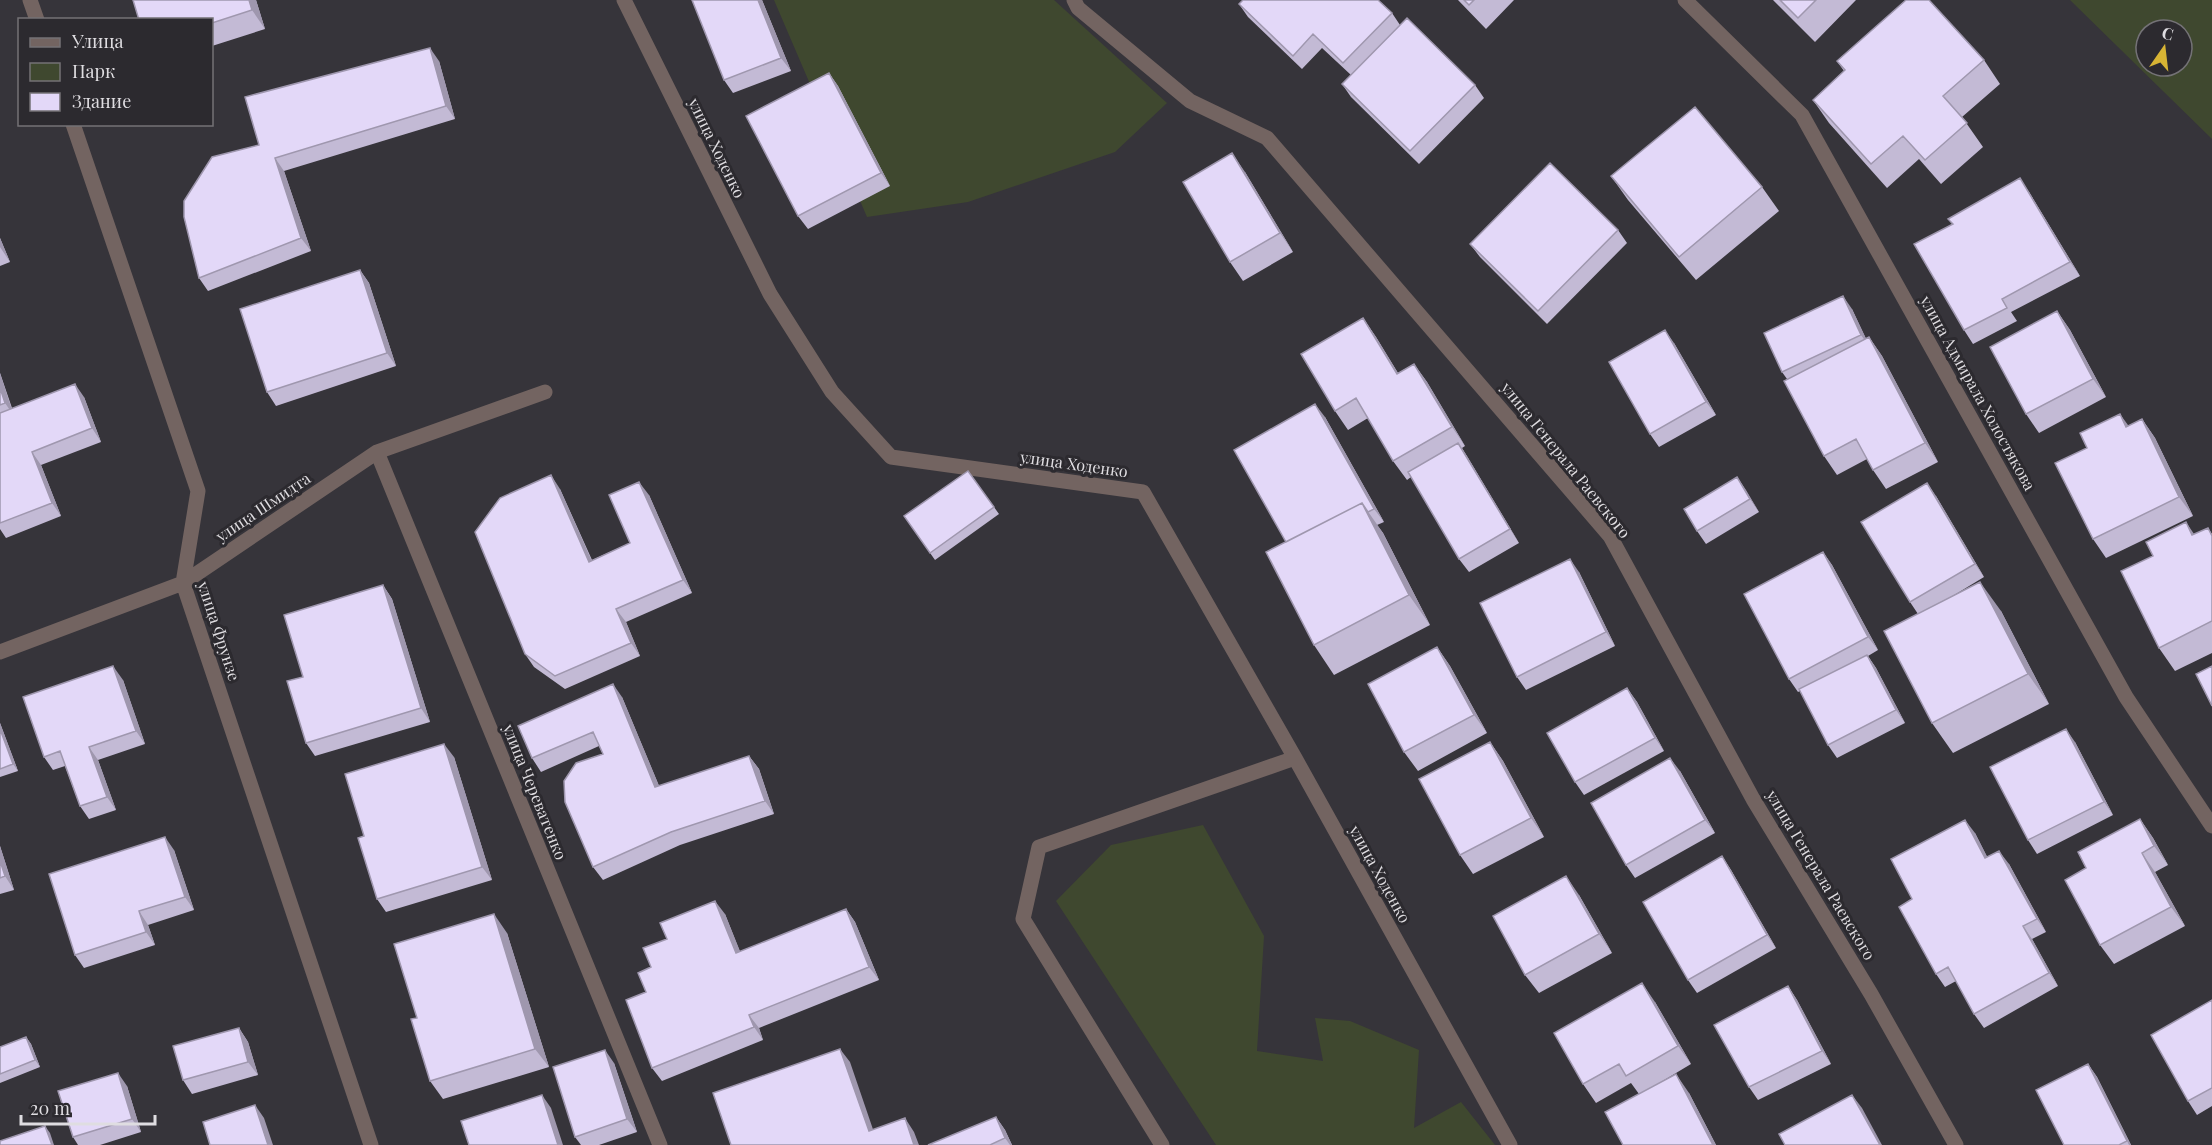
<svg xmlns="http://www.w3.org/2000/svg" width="2212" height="1145" viewBox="0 0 2212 1145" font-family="'Playfair Display',serif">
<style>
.green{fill:#3f482f;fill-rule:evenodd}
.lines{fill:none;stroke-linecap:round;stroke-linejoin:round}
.minor{stroke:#736461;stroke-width:15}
.wall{fill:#c3bad5}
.shaded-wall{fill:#9f97ae}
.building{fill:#e3d8f8;stroke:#9f97ae;stroke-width:1.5}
.labels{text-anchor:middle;stroke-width:6;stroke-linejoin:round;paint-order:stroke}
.street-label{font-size:16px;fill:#dfdde1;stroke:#2c2a2f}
</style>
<rect width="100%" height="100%" fill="#36343a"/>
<path class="green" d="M774,0H1054L1167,103L1115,152L968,202L867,217Z
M2070,0H2212V139ZM2146,30H2182V66H2146Z
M1203,825L1264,936L1257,1051L1323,1061L1315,1018L1350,1021L1419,1050L1414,1128L1461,1102L1495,1145H1216L1056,901L1111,845Z"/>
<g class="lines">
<path class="minor" d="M30,0L37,20
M624,0L770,294L832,392L891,457L1143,492L1295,758L1510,1145
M1074,0L1078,8L1190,101L1267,138L1610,536L1753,799L1871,994L1956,1145
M1685,0L1802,115L2126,697L2212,826
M73,124L198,491L183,583L371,1145
M377,452L660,1145
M0,652L183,583L377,452L545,392
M1162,1145L1023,919L1039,847L1295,758"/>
</g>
<path class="wall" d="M133,0H256L265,29L212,46V20Z
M762,0L791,71L733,93L724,80Z
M1458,0H1514L1486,29Z
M1773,0H1856L1815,42Z
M1239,4L1392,13L1400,25L1475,85L1484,98L1419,164L1351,97L1342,84L1351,75L1322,48L1302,69L1248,17Z
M1984,60L2000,84L1962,117L1983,147L1941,184L1919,159L1887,188L1829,123L1813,100L1844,71L1837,61Z
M439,61L455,119L284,171L311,251L208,291L199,278L259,145Z
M829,73L838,86L890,186L808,229L798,216Z
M1245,172L1293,252L1243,281L1230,262Z
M1611,176L1762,187L1779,211L1696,280L1628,200Z
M2029,192L2080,276L2011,312L2017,321L1973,344L1964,330L1952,224L1948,219Z
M1618,230L1627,243L1547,324L1480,257L1470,244Z
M0,238L10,262L0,266Z
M360,270L369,283L396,366L276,406L267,392Z
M1852,309L1866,339L1869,337L1882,356L1938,462L1886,489L1873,470L1867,459L1837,475L1824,456L1787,379L1782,372Z
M2057,311L2070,330L2106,397L2039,433L2026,414Z
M1363,318L1376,337L1398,373L1414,364L1427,382L1465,446L1462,448L1519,543L1469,572L1459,559L1411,477L1407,480L1393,461L1368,418L1348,430L1335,411Z
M1674,343L1716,415L1659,447L1650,434Z
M0,373L12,408L84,397L101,442L41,465L61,516L6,538L0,529Z
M1325,417L1384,522L1377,525L1383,533L1430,625L1334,675L1314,645L1286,542Z
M2142,419L2155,438L2193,516L2106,558L2093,539L2087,448Z
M968,471L999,514L935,560L904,516Z
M1737,477L1759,512L1706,544L1697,531Z
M560,489L592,560L630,543L649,495L692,593L626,622L640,656L565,689L534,667L525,654Z
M1936,496L1984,577L1951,597L2001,611L2049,704L1953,753L1932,723L1918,614L1910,602Z
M2208,528L2212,534V653L2175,671L2159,648L2153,556Z
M1823,552L1832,565L1878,650L1868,656L1876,668L1905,723L1837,758L1828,745L1800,691L1798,692L1789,679Z
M1579,572L1615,646L1526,690L1517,677Z
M383,585L392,599L430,722L315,756L306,743L303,677Z
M1437,647L1450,666L1487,733L1418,771L1404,752Z
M123,680L145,744L98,760L116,810L89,819L80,806L65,766L53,770L44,757Z
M1627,688L1637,702L1664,751L1584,795L1575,782Z
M622,697L659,786L749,756L759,769L774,814L680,845L603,880L593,867L603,754L599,746L541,772L532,758Z
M0,723L18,771L0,777Z
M1490,742L1503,761L1544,837L1473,874L1460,855Z
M2075,742L2113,815L2037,854L2028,840Z
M454,757L492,880L386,912L377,899L364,836Z
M1680,771L1715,833L1635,878L1626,865Z
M2140,819L2153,838L2168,865L2155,872L2185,926L2114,964L2100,945Z
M1975,833L1987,857L2009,864L2046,932L2032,939L2058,986L1984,1028L1974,1014L1956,981L1945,987L1936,974L1912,899Z
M0,846L14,890L0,894Z
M174,850L194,910L148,925L155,945L84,968L75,955Z
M1722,856L1731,870L1776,948L1697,993L1688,980Z
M1579,895L1612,953L1539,993L1525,975Z
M846,909L855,922L879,980L759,1028L763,1040L662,1081L652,1068L646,992L651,967L667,939L725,914L740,952Z
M507,933L549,1067L443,1099L430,1081L417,1018Z
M1788,986L1797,1000L1831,1064L1758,1100L1749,1087Z
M2212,1000V1106L2197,1115L2188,1101Z
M1655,1002L1691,1064L1656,1085L1689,1093L1716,1145H1623L1639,1094L1631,1083L1596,1103L1583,1084Z
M239,1028L248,1042L258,1075L192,1094L183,1080Z
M26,1037L31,1044L40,1067L0,1083V1047Z
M614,1063L637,1132L599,1145H581L575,1137Z
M2088,1064L2097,1077L2131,1145H2064Z
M127,1086L141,1132L100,1145H78L73,1137Z
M996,1117L1005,1130L1012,1145H928Z"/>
<path class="shaded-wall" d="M249,0H256L265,29L252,10Z
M758,0H762L791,71L781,58Z
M430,48L439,61L455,119L446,106Z
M829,73L838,86L890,186L881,173Z
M1232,153L1245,172L1293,252L1280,233Z
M275,158L284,171L311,251L301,238Z
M2020,178L2029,192L2080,276L2070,262Z
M0,238L10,262L0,247Z
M360,270L369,283L396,366L387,353Z
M1843,296L1852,309L1871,349L1861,335Z
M2057,311L2070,330L2106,397L2093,379Z
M1363,318L1376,337L1410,393L1397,374Z
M1665,330L1674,343L1716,415L1706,402Z
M1869,337L1882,356L1938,462L1925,443Z
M1414,364L1427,382L1465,446L1452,427Z
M0,373L14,416L5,403L0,388Z
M75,384L84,397L101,442L92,428Z
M1315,404L1325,417L1384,522L1374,509Z
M2120,414L2133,432L2126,427Z
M2142,419L2155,438L2193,516L2179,497Z
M1458,443L1467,456L1519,543L1510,529Z
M32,452L41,465L61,516L52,503Z
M551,475L560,489L598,575L589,562Z
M1737,477L1746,490L1759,512L1750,499Z
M639,482L649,495L692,593L683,580Z
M1927,483L1936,496L1984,577L1975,564Z
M1362,503L1383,533L1430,625L1409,595Z
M2186,522L2202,546L2192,535Z
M1823,552L1832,565L1878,650L1868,637Z
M1570,559L1579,572L1615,646L1606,632Z
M1980,582L2001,611L2049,704L2028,674Z
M383,585L392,599L430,722L421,708Z
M616,609L626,622L640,656L631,643Z
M1437,647L1450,666L1487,733L1474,715Z
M1867,655L1876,668L1905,723L1896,710Z
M113,666L123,680L145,744L136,731Z
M613,684L622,697L665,800L655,787Z
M1627,688L1637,702L1664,751L1655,738Z
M0,723L18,771L13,764L0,729Z
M2066,729L2075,742L2113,815L2104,802Z
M1490,742L1503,761L1544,837L1531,818Z
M444,744L454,757L492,880L482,867Z
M89,747L98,760L116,810L107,797Z
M749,756L759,769L774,814L765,801Z
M1670,758L1680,771L1715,833L1705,820Z
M2140,819L2153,838L2168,865L2154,846Z
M1965,820L1975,833L1995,872L1985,858Z
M165,837L174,850L194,910L185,897Z
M0,846L14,890L5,876L0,861Z
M1999,851L2009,864L2046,932L2037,919Z
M2142,853L2155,872L2185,926L2171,907Z
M1722,856L1731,870L1776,948L1767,935Z
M1566,876L1579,895L1612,953L1599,934Z
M715,901L725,914L746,966L736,953Z
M846,909L855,922L879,980L869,967Z
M139,911L148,925L155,945L146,932Z
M494,914L507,933L549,1067L535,1049Z
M2023,926L2032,939L2058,986L2049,973Z
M1642,983L1655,1002L1691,1064L1678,1046Z
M1788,986L1797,1000L1831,1064L1822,1051Z
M749,1015L759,1028L763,1040L754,1027Z
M239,1028L248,1042L258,1075L248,1062Z
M26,1037L31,1044L40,1067L35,1060Z
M840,1049L850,1062L878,1144L869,1131Z
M605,1050L614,1063L637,1132L627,1119Z
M2088,1064L2097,1077L2131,1145H2129L2127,1141Z
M118,1073L127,1086L141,1132L132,1119Z
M1676,1074L1689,1093L1716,1145H1713Z
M542,1095L551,1108L563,1145H558Z
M1852,1095L1862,1108L1882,1145H1880Z
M255,1105L264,1118L273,1145H268Z
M996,1117L1005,1130L1012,1145H1010L1005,1138Z
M905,1118L914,1132L919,1145H914Z
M45,1126L50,1133L54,1145H52Z"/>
<path class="building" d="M133,0H249L252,10L212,23V20H139Z
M692,0H758L781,58L724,80Z
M1243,0H1378L1392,13L1343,63L1313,34L1293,56L1239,4Z
M1464,0H1474L1469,5Z
M1780,0H1816L1798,18Z
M1906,0H1929L1984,60L1943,96L1967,123L1925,160L1903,136L1871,164L1813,100L1845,70L1837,61Z
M1407,18L1475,85L1410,151L1342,84Z
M430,48L446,106L275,158L301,238L199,278L184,217V201L212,157L259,145L245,97Z
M829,73L881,173L798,216L746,116Z
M1695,107L1762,187L1679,257L1611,176Z
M1232,153L1280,233L1230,262L1183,182Z
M1550,163L1618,230L1538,311L1470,244Z
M2020,178L2070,262L2002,299L2007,308L1964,330L1914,244L1953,224L1948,219Z
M360,270L387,353L267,392L240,309Z
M1843,296L1861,335L1782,372L1764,333Z
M2057,311L2093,379L2026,414L1990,347Z
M1363,318L1397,374L1414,364L1452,427L1393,461L1356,398L1335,411L1301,354Z
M1665,330L1706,402L1650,434L1609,362Z
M1869,337L1925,443L1873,470L1856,439L1824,456L1784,381Z
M75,384L92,428L32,452L52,503L0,523V413Z
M0,388L5,403L0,405Z
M1315,404L1374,509L1368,512L1362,503L1286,542L1234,450Z
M2120,414L2126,427L2142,419L2179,497L2093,539L2055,463L2087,448L2080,433Z
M1458,443L1510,529L1459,559L1408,472Z
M968,471L994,507L930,553L904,516Z
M551,475L589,562L630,543L609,495L639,482L683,580L616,609L631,643L555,676L525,654L475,532L500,498Z
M1737,477L1750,499L1697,531L1684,509Z
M1927,483L1975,564L1910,602L1861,522Z
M1362,503L1409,595L1314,645L1266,552Z
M2186,522L2192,535L2208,528L2212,536V621L2159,648L2121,571L2153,556L2146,542Z
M1823,552L1868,637L1789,679L1744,594Z
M1570,559L1606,632L1517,677L1480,603Z
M1980,582L2028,674L1932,723L1884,631Z
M383,585L421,708L306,743L287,681L303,677L284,615Z
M1437,647L1474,715L1404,752L1368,684Z
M1867,655L1896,710L1828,745L1799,689Z
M113,666L136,731L89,747L107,797L80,806L60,751L44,757L23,697Z
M2212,666V706L2196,674Z
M613,684L655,787L749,756L765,801L671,832L593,867L565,802L564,781L576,763L603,754L593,732L532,758L518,726Z
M1627,688L1655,738L1575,782L1547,733Z
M0,729L13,764L0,769Z
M2066,729L2104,802L2028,840L1990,767Z
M1490,742L1531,818L1460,855L1419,779Z
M444,744L482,867L377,899L358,838L364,836L345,774Z
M1670,758L1705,820L1626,865L1591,803Z
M2140,819L2154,846L2142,853L2171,907L2100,945L2065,880L2086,868L2078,852Z
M1965,820L1985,858L1999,851L2037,919L2023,926L2049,973L1974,1014L1948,967L1936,974L1899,907L1912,899L1891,859Z
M165,837L185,897L139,911L146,932L75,955L49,874Z
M1722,856L1767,935L1688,980L1643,902Z
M0,861L5,876L0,878Z
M1566,876L1599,934L1525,975L1493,916Z
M715,901L736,953L846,909L869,967L749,1015L754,1027L652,1068L626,1000L646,992L638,973L651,967L643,948L667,939L660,923Z
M494,914L535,1049L430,1081L411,1019L417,1018L394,944Z
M1642,983L1678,1046L1626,1076L1619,1064L1583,1084L1554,1033Z
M1788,986L1822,1051L1749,1087L1714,1025Z
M2212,1000V1088L2188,1101L2151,1035Z
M239,1028L248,1062L183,1080L173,1046Z
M26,1037L35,1060L0,1074V1047Z
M840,1049L869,1131L905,1118L914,1145H731L713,1093Z
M605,1050L627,1119L575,1137L553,1067Z
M2088,1064L2127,1141L2119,1145H2064L2036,1090Z
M118,1073L132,1119L73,1137L58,1091Z
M1676,1074L1713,1145H1623L1605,1112Z
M542,1095L558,1145H469L461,1121Z
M1852,1095L1880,1145H1785L1779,1134Z
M255,1105L268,1145H210L203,1122Z
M996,1117L1005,1138L990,1145H928Z
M45,1126L52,1145H0V1141Z"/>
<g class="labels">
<g class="street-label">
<text transform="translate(717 148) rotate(64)" y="6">улица Ходенко</text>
<text transform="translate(1978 393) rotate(61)" y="6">улица Адмирала Холостякова</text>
<text transform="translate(1566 460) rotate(51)" y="6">улица Генерала Раевского</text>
<text transform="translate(1074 464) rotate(8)" y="6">улица Ходенко</text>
<text transform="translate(263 507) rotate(-34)" y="6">улица Шмидта</text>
<text transform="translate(219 631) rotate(72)" y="6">улица Фрунзе</text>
<text transform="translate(535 792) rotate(68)" y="6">улица Череватенко</text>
<text transform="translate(1380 874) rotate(61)" y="6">улица Ходенко</text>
<text transform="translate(1821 875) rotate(59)" y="6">улица Генерала Раевского</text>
</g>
</g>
<rect x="18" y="18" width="195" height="108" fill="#2c2a2f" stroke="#747276" stroke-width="1.5"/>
<rect x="30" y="38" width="30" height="9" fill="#736461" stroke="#747276" stroke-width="1.5"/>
<text x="72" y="48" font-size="18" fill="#dfdde1">Улица</text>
<rect x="30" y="63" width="30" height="18" fill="#3f482f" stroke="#747276" stroke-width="1.5"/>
<text x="72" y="78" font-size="18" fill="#dfdde1">Парк</text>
<rect x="30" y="93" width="30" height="18" fill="#e3d8f8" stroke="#747276" stroke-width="1.5"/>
<text x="72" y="108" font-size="18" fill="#dfdde1">Здание</text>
<g transform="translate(2164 48) rotate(14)"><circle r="28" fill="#2c2a2f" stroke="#747276" stroke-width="1.5"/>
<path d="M0-4.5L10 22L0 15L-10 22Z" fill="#d7b434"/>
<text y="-9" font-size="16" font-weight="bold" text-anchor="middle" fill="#dfdde1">С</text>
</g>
<path d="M21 1115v9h134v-9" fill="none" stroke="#dfdde1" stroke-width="3"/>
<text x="30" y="1115" font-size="18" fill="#dfdde1" stroke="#2c2a2f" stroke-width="4.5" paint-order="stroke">20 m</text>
</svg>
